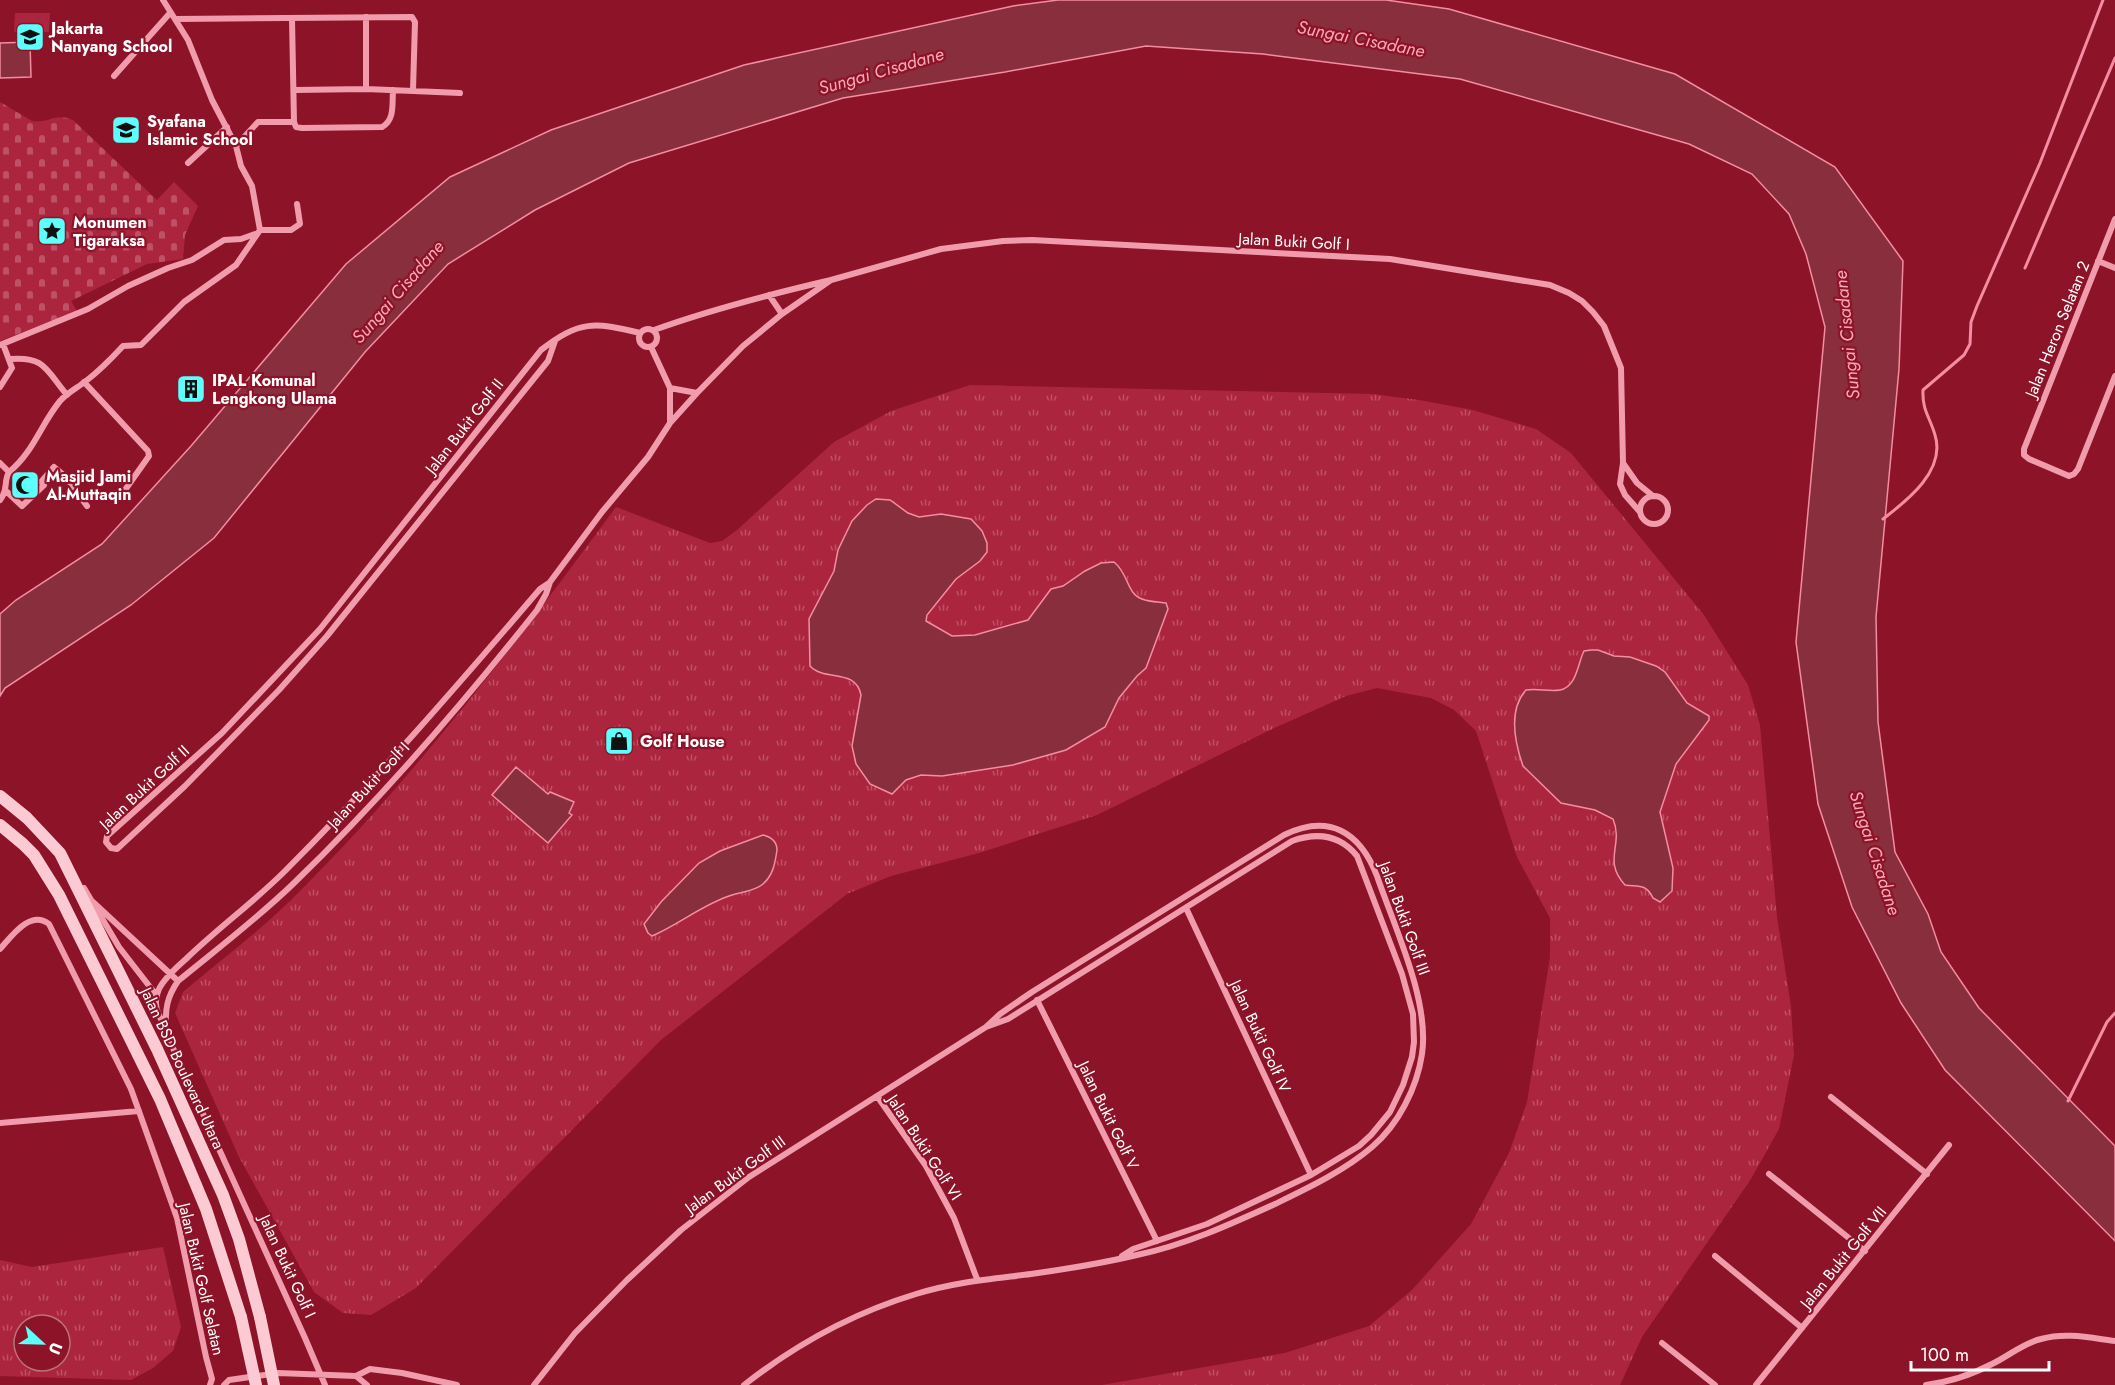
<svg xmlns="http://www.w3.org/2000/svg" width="2115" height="1385" viewBox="0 0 2115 1385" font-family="Jost,sans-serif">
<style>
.grass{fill:url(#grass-tufts);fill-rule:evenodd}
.cemetery{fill:url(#cemetery-stones)}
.pitch{fill:#ac253e}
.water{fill:#882e3d;stroke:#f48da2;stroke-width:1.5}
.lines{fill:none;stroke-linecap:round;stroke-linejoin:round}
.stream{stroke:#f48da2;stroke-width:3}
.minor{stroke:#f19cac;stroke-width:6}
.secondary{stroke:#fbcad2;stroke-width:12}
.secondary-bridge{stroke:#fbcad2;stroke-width:12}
.labels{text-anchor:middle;stroke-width:4.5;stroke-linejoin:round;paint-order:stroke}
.poi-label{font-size:16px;font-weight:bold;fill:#fff;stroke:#8d1328;text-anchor:start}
.street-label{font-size:16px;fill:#fff;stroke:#8d1328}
.water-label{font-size:18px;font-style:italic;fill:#f8a8b7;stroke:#8d1328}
</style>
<defs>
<pattern id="grass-tufts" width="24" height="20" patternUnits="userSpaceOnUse" patternTransform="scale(1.5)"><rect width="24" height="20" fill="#ac253e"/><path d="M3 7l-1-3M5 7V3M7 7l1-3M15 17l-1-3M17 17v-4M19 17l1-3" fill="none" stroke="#bd5165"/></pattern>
<pattern id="cemetery-stones" width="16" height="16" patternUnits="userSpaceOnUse" patternTransform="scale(1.5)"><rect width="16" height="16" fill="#ac253e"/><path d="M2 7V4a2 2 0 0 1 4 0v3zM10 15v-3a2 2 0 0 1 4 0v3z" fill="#bd5165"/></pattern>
</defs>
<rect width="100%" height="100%" fill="#8d1328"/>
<path class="grass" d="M970,385L1372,394L1419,400L1473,410L1536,429L1571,453L1704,615L1748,685L1760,725L1777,917L1791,1006L1794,1055L1779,1129L1751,1179L1642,1337L1620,1385H1102L1285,1353L1369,1326L1412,1290L1471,1224L1509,1153L1527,1102L1550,957V918L1517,857L1476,731L1454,710L1431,698L1377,688L1346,696L1268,731L1097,815L979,853L891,876L847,894L661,1040L416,1288L371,1315L343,1313L314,1292L239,1157L175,1013L183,992C218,962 256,934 290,901C412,781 515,644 616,507L710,543L722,541L737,530L834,442L891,411Z
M163,1247L181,1327L173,1351L153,1368L131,1380L0,1376V1260L32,1267ZM24,1325H60V1361H24Z"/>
<path class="cemetery" d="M0,102L32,121C49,124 54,112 73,120L157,200L174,182L198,206L185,235L183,259L147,264L71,301L77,311L0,341Z"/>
<path class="pitch" d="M15,13H50L49,32H14Z"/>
<path class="water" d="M1058,0H1386L1449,9L1675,74L1835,167L1903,261L1899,369L1876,617L1878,722L1895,852L1928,914L1941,952L1979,1008L2115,1146V1241L1945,1070L1901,1003L1852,907L1818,804L1796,642L1825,327L1806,254L1789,214L1752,174L1689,144L1460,79L1263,54L1146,46L1005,72L843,98L629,163L535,210L448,264L365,352L214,538L131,605L5,688L0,696V614L16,600L102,544L191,446L346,264L450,177L551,130L744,65L1013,6Z
M30,42L31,77L0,78V43Z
M876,499L890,500L908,513L919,517L941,514L971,519L982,531L987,543V552L980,561L956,579L927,615L926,621L952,636L975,635L1028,620L1051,589L1063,586L1085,571L1101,563L1114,562C1129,574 1126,593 1142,599C1149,602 1159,602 1166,603L1168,609L1146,668L1137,676L1119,698L1105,727L1066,750L1013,765L942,776L921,775L906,780L892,794L870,784L856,764L852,746L861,695C856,668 825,682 810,666L809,619L834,571L838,550L852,521L867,505Z
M1591,650H1598L1614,656L1630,657L1656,666L1665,672L1687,703L1709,716V720L1676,764L1660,812L1673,868L1672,891L1660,902L1653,898C1646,883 1638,887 1625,885C1602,860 1624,845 1613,819L1595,810L1561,803L1523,766C1515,743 1508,710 1526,690C1538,688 1549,692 1560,690C1577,687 1578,662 1584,651Z
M516,767L548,794L550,792L574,802L569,813L572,815L548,843L492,795Z
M763,835C771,837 777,841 777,850C775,864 773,875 763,884C755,891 742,892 732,895C703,904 680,924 652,936L648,933L644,924L661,902L699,863L720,851Z"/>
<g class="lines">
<path class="stream" d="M2025,268L2115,58
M1883,519C1908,500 1946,470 1935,435C1930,417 1922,411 1923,390L1964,355L1970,344L1971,322L1977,306L2040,163L2103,0
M2068,1101L2107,1022L2115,1013"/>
<path class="minor" d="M366,17V89
M176,19L412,17L415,22L413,90
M292,19L294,122L296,127L302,128L382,127C395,120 392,104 393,90
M114,76L170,13
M295,90L366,89L460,93
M236,146L258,122H294
M188,163L227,127
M2115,219L2024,449V455L2029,459L2069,476L2074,474L2078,469L2115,376
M260,230H291L300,224L297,204
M2098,261L2115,268
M831,280L941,249L1003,241L1032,240L1390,259L1550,285L1569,293L1582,301L1593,312L1604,326L1621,368L1623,463L1620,484L1625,495L1640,512
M769,295L782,314
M639 338a9 9 0 1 1 18 0a9 9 0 1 1-18 0Z
M555,341L548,361L327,636L279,690L185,786L117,849L111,848L106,842L107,836L222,733L320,629L541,350C580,320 594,322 640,333
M0,345L88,309L128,286L168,268L192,260L224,240L241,239L255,234
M651,347L670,388V422
M10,359C45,356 46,370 67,395
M84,382L148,451L149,456L125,490
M0,387L12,368L3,344
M670,388L697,393
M0,463L9,472C3,482 9,489 0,500
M1623,463L1637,483L1653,496
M9,472C33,453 41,424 60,401C67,393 77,388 86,381C99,371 111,359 123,346L141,345L184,302L236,265L260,230L252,186L241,166L236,146L212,100L188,40L163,0
M6,491L22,506L44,485L41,482L54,467L65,476L87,506
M1640 510a14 14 0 1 1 28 0a14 14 0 1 1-28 0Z
M84,888L119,947L157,996
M93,902L178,981
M1186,908L1311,1175
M0,949C11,937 30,909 49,924L131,1089L177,1218L206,1357L212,1379L210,1385
M1037,1000L1157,1241
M986,1027L1008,1019L1292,841C1317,832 1340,835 1357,856L1402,974L1413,1014L1414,1042L1412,1057L1403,1085L1390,1112L1371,1135L1359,1146L1311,1175L1207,1224L1133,1249L1122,1256
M166,1028C165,1009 167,997 178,981C217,949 258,918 294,883C381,799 462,705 537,610L546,594L550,582L602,512L648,457L670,423L697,393L743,346L782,314L831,280C771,294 712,309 654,330
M877,1096L926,1166L954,1218L977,1279
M1831,1097L1927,1174
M0,1123L139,1111
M1769,1174L1865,1251
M1715,1256L1802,1328
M1662,1343L1715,1385
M356,1376L367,1385
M224,1385L229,1380L278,1373L356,1376L370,1369L402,1373L457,1385
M325,1385L305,1338L173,1048C170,1041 168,1033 165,1027C158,1014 152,1004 159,989C165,977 177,967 186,959C218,928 254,902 285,871C375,781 458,685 540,589L549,583
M534,1385L575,1333L627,1280L681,1230L749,1177L986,1027L1000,1014L1032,992L1284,835C1329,813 1360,832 1377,876C1394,926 1430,1001 1422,1054C1417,1088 1398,1125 1372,1147C1344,1171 1308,1188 1275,1204C1231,1224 1185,1245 1137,1255C1103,1263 1067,1269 1031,1274C992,1279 954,1282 916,1294C853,1313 795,1345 744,1385
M1756,1385L1949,1145
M1926,1385C1949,1382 1971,1375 1992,1364C2009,1356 2023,1343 2041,1339C2066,1332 2091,1338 2115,1341"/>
<path class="secondary" d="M0,796L27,818L60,853L157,1049L223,1195L239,1239L260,1317
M0,825L23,844L34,855L59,895L160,1099L206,1209L241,1317"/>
<path class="secondary-bridge" d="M241,1317L256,1385
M260,1317L274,1385"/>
</g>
<defs>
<g id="school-square" transform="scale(1.5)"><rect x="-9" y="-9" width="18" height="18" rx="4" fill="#5cfffb" stroke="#8d1328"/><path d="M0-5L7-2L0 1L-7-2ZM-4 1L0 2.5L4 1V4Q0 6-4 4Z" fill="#111"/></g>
<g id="sight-square" transform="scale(1.5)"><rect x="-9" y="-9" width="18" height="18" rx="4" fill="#5cfffb" stroke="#8d1328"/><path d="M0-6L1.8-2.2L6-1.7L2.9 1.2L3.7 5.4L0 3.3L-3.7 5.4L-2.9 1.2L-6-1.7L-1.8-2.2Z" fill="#111"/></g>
<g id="building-square" transform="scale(1.5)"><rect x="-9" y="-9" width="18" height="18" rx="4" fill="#5cfffb" stroke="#8d1328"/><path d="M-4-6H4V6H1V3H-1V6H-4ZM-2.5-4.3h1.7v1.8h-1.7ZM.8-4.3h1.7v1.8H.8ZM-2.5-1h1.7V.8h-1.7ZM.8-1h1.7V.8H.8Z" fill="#111"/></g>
<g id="mosque-square" transform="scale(1.5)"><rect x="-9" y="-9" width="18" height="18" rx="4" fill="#5cfffb" stroke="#8d1328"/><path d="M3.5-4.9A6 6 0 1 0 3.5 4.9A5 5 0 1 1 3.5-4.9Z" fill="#111"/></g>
<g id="shop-square" transform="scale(1.5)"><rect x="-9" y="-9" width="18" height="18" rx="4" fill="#5cfffb" stroke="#8d1328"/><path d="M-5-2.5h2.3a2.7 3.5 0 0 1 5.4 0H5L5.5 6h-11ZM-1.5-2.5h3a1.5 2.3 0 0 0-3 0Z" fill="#111"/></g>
</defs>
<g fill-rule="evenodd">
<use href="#school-square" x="30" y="37"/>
<use href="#school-square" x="126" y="130"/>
<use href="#sight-square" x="52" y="231"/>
<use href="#building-square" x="191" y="389"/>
<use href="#mosque-square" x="25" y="485"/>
<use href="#shop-square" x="619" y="741"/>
</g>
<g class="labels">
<g class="poi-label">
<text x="51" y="34">Jakarta<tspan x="51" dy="18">Nanyang School</tspan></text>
<text x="147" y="127">Syafana<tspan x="147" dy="18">Islamic School</tspan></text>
<text x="73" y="228">Monumen<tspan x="73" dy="18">Tigaraksa</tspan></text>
<text x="212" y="386">IPAL Komunal<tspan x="212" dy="18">Lengkong Ulama</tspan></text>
<text x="46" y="482">Masjid Jami<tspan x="46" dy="18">Al-Muttaqin</tspan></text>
<text x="640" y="747">Golf House</text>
</g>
<g class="street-label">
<text transform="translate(1294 241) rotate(3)" y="6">Jalan Bukit Golf I</text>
<text transform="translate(2057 329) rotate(-68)" y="6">Jalan Heron Selatan 2</text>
<text transform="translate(464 426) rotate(-52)" y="6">Jalan Bukit Golf II</text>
<text transform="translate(368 785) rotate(-47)" y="6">Jalan Bukit Golf I</text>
<text transform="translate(144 787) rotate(-43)" y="6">Jalan Bukit Golf II</text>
<text transform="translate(1405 918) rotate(70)" y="6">Jalan Bukit Golf III</text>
<text transform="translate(1261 1036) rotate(65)" y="6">Jalan Bukit Golf IV</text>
<text transform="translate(183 1068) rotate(65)" y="6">Jalan BSD Boulevard Utara</text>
<text transform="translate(1109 1115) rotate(64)" y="6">Jalan Bukit Golf V</text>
<text transform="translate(925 1147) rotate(57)" y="6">Jalan Bukit Golf VI</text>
<text transform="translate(735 1174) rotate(-36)" y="6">Jalan Bukit Golf III</text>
<text transform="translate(1843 1257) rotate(-51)" y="6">Jalan Bukit Golf VII</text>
<text transform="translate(288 1266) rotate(65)" y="6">Jalan Bukit Golf I</text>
<text transform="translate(202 1279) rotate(77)" y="6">Jalan Bukit Golf Selatan</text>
</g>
<g class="water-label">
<text transform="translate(1361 39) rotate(11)" y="6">Sungai Cisadane</text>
<text transform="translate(881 71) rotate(-16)" y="6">Sungai Cisadane</text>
<text transform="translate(398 292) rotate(-49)" y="6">Sungai Cisadane</text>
<text transform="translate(1847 335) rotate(-96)" y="6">Sungai Cisadane</text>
<text transform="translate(1875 853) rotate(72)" y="6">Sungai Cisadane</text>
</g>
</g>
<g transform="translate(42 1343) rotate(112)"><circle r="28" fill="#8d1328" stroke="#bb717e" stroke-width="1.5"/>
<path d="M0-4.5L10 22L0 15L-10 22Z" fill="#5cfffb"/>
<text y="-9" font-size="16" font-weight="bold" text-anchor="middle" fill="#ffffff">U</text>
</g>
<path d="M1911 1361v9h138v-9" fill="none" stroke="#ffffff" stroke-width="3"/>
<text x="1920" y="1361" font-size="18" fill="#ffffff" stroke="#8d1328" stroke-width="4.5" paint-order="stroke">100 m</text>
</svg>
